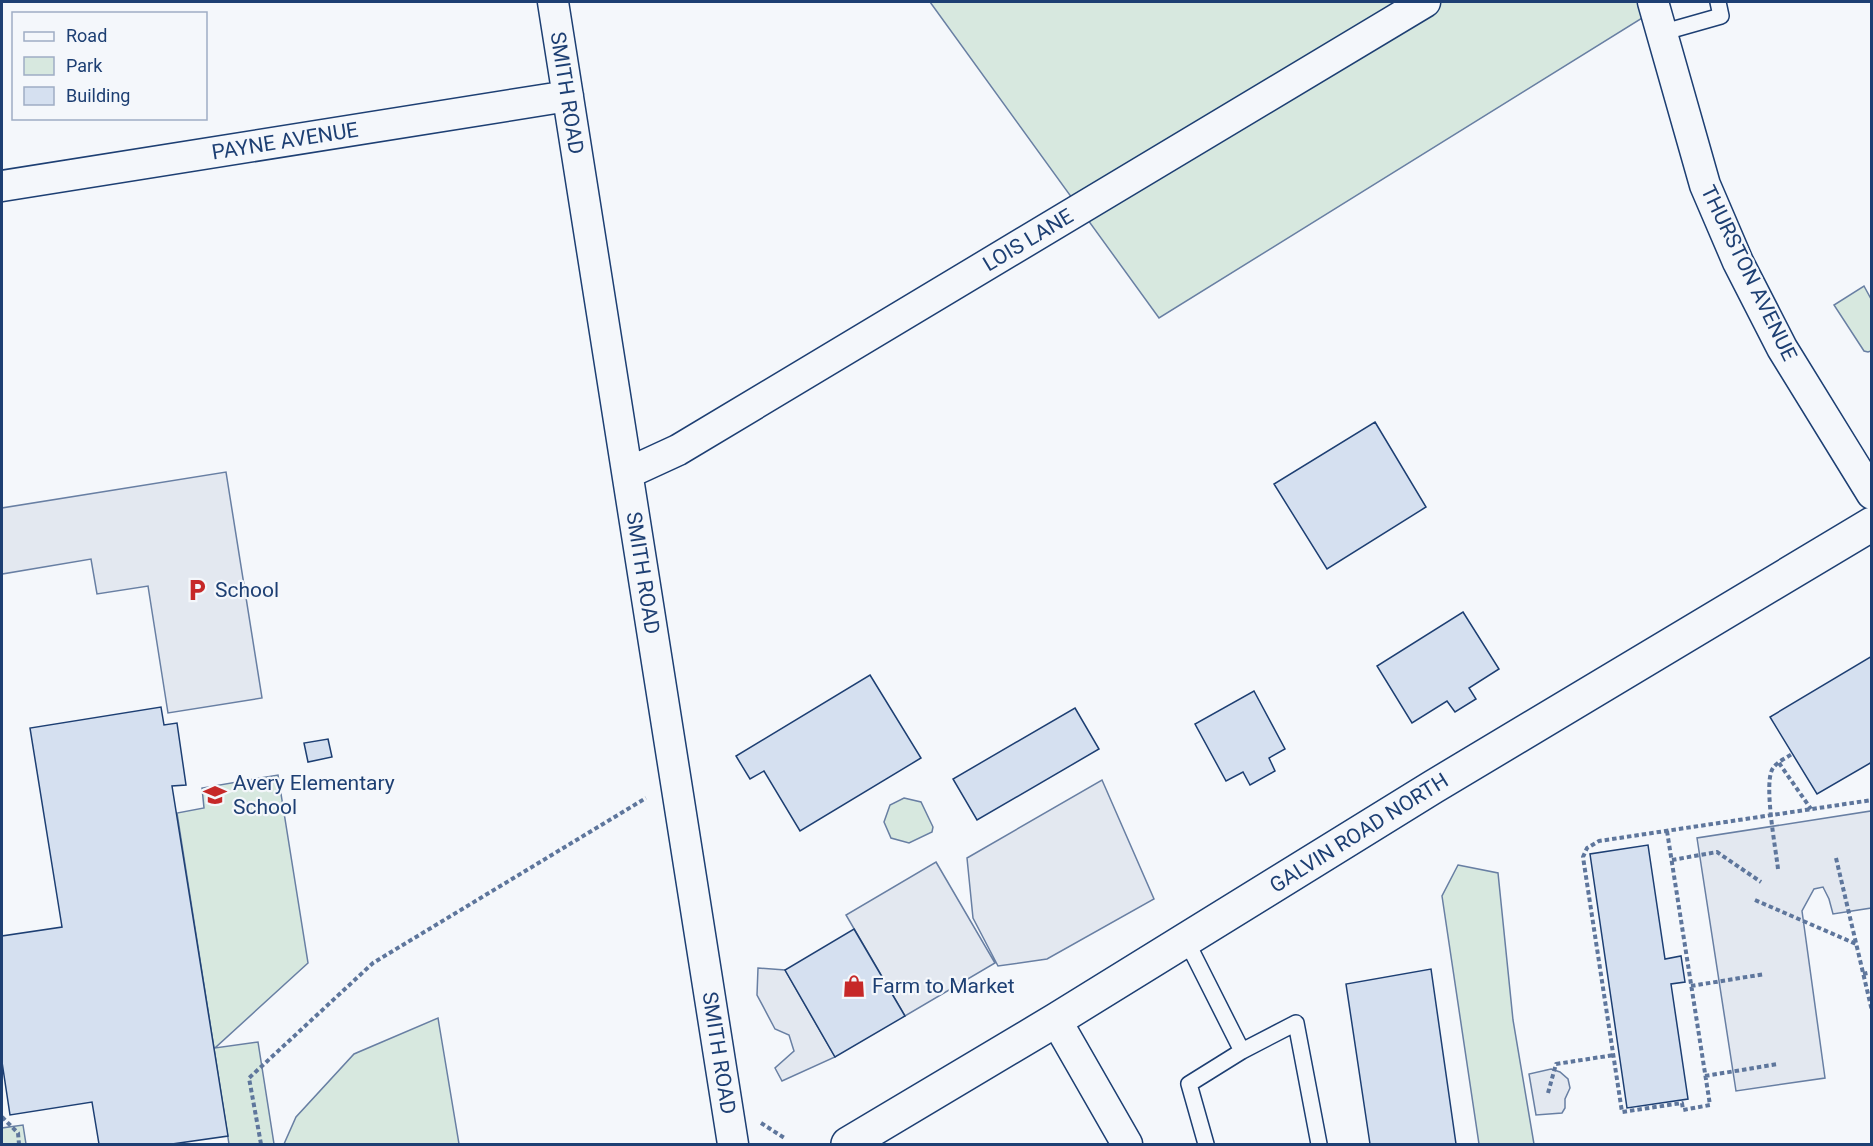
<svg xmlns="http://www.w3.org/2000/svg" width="1873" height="1146" viewBox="0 0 1873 1146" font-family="Roboto,sans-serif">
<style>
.green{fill:#d7e8df;stroke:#687fa3;stroke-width:1.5}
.parking{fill:#e3e8f0;stroke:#687fa3;stroke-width:1.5}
.building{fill:#d5e0f0;stroke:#1d3f73;stroke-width:1.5}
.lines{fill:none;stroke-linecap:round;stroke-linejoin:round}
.service-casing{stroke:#1d3f73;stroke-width:18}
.minor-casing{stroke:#1d3f73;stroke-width:33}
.secondary-casing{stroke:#1d3f73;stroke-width:36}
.path{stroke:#5e769c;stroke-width:4;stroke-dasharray:4.5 3;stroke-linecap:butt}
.service{stroke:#f4f7fb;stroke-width:15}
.minor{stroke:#f4f7fb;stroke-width:30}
.secondary{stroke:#f4f7fb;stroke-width:33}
.labels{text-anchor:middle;stroke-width:4.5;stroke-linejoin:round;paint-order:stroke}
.street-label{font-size:21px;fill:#1d3f73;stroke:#f4f7fb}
.poi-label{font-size:21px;fill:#1d3f73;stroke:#f4f7fb;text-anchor:start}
</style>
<rect width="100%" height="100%" fill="#f4f7fb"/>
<path class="green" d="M930,2H1668L1159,318Z
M1864,286L1871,299V351L1868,352L1864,351L1834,305Z
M278,775L308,963L215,1048L258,1042L274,1144H229L177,813L204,808L202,788Z
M904,798L921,802L933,827L932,832L909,843L891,838L884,822L890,805Z
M1458,865L1498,873L1513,1020L1534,1144H1479L1442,896Z
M438,1018L459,1144H284L296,1117L354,1054Z
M23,1125L26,1144H2V1128Z"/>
<path class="parking" d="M226,472L262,698L168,713L148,586L97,594L91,559L2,574V508Z
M1102,780L1154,899L1047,959L998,966L973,918L967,858Z
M1871,811V908L1833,914L1829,899L1823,887L1814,889L1802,911L1825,1078L1736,1091L1697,838Z
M936,862L995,963L905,1016L846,915Z
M758,968L785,970L835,1057L782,1081L775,1068L794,1051L789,1035L775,1029L757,995Z
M1551,1069L1560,1072L1568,1079L1570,1088L1565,1099V1108L1562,1113L1536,1115L1529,1074Z"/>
<path class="building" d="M1375,422L1426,507L1327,569L1274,484Z
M1463,612L1499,669L1469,688L1476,699L1455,712L1447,701L1412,723L1377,666Z
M1872,656V762L1817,794L1770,717Z
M870,675L921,758L800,831L764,771L750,779L736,756Z
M1254,691L1285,749L1269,758L1275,771L1250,785L1243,772L1226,781L1195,724Z
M161,707L164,725L177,723L186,785L172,786L228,1136L172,1144H99L92,1102L10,1115L2,1062V936L62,927L30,728Z
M1075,708L1099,749L977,820L953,779Z
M328,739L332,757L308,762L304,743Z
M1648,845L1665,959L1681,956L1685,982L1671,984L1688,1099L1627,1108L1590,854Z
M854,929L905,1016L835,1057L785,970Z
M1431,969L1456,1144H1370L1346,984Z"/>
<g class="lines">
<g class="service-casing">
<path id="service" d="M1661,33L1721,16L1718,2
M1186,940L1242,1051L1189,1084L1206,1144
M1242,1051L1296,1023L1319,1144"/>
</g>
<g class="minor-casing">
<path id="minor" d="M553,2L733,1144
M1653,2L1705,185L1738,262L1782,348L1872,494
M2,186L568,96
M628,473L678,450L1425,2
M1056,1020L1127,1144"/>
</g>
<g class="secondary-casing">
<path id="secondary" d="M848,1144L1056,1020L1433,787L1872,524"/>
</g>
<path class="path" d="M1779,763L1811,809
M1667,831L1710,1105L1683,1110L1682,1103L1622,1112L1583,857L1587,848L1599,841L1872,800
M1836,858L1872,1011
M1672,860L1717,852L1761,882
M1778,869C1776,850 1763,782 1773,768C1777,762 1786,758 1792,754
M1755,900L1856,944
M1863,974L1872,972
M1691,986L1765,974
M1705,1076L1778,1064
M1548,1093L1556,1064L1614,1055
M2,1117L18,1133L19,1144
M761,1123L786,1139
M261,1144L249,1078L373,963L646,798"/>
<use href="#service" class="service"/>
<use href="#minor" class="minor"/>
<use href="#secondary" class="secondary"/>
</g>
<defs>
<g id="parking-bare" transform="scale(1.8)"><path d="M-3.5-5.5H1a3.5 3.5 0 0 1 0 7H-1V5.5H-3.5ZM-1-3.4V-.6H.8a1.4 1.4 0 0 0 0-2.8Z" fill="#c62828" stroke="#f4f7fb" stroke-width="2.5" paint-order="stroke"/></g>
<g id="school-bare" transform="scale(1.8)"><path d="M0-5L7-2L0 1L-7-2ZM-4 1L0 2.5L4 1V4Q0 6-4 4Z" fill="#c62828" stroke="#f4f7fb" stroke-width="2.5" paint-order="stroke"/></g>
<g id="shop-bare" transform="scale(1.8)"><path d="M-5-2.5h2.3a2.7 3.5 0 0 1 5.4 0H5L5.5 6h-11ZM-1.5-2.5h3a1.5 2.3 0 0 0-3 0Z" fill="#c62828" stroke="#f4f7fb" stroke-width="2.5" paint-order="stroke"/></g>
</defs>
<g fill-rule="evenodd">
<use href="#parking-bare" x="197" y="590"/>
<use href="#school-bare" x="215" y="795"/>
<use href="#shop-bare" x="854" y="986"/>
</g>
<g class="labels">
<g class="street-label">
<text transform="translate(567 93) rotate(81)" y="7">SMITH ROAD</text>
<text transform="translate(285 141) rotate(-9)" y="7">PAYNE AVENUE</text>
<text transform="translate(1028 240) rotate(-31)" y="7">LOIS LANE</text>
<text transform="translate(1749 273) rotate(64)" y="7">THURSTON AVENUE</text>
<text transform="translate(643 573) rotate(81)" y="7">SMITH ROAD</text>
<text transform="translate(1359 833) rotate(-32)" y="7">GALVIN ROAD NORTH</text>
<text transform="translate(719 1053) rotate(81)" y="7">SMITH ROAD</text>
</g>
<g class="poi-label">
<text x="215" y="597">School</text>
<text x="233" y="790">Avery Elementary<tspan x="233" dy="24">School</tspan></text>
<text x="872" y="993">Farm to Market</text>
</g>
</g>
<rect width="1873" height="1146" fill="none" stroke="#1d3f73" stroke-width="6"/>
<rect x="12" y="12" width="195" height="108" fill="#f4f7fb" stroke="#9eadc5" stroke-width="1.5"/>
<rect x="24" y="32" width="30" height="9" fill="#f4f7fb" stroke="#9eadc5" stroke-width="1.5"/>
<text x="66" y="42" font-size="18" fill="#1d3f73">Road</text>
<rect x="24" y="57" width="30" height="18" fill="#d7e8df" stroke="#9eadc5" stroke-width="1.5"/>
<text x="66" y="72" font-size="18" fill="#1d3f73">Park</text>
<rect x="24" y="87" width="30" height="18" fill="#d5e0f0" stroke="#9eadc5" stroke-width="1.5"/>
<text x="66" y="102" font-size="18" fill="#1d3f73">Building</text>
</svg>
